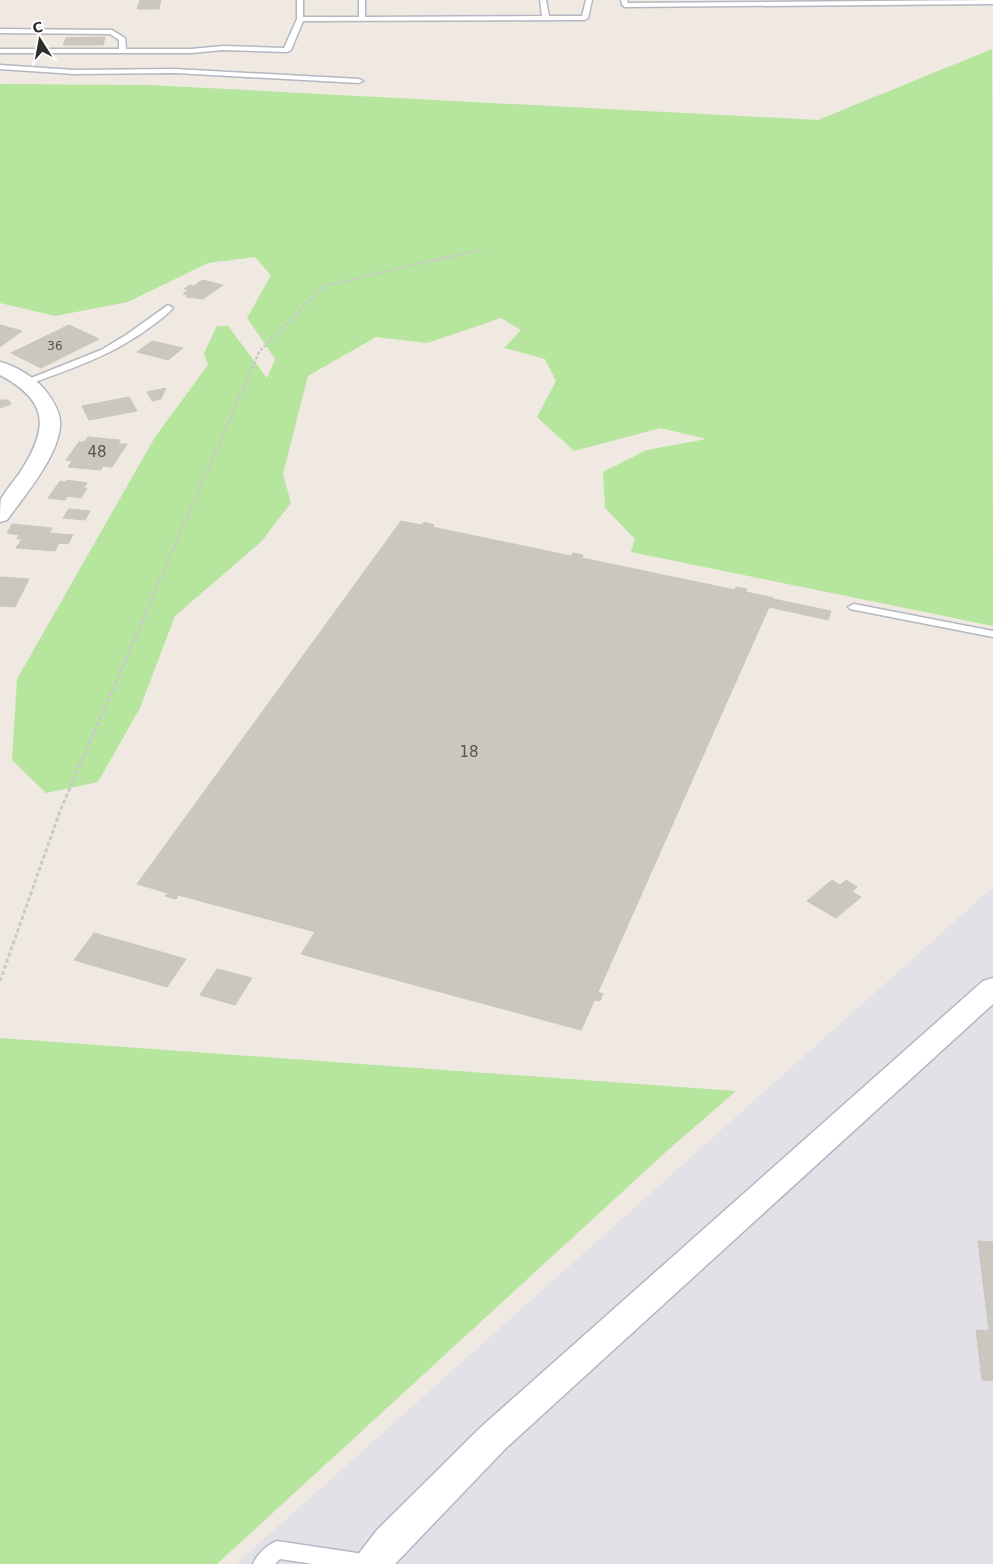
<svg xmlns="http://www.w3.org/2000/svg" width="993" height="1564" viewBox="0 0 993 1564" font-family="'DejaVu Sans',sans-serif">
<style>
.industrial{fill:#e3e1e8}
.green{fill:#b6e59e}
.building{fill:#cbc7bf;stroke:#cbc5ba}
.lines{fill:none;stroke-linecap:round;stroke-linejoin:round}
.service-casing{stroke:#b4b7c1;stroke-width:3}
.minor-casing{stroke:#b4b7c1;stroke-width:3}
.path-far2{stroke:#c9c9c9;stroke-width:2;stroke-dasharray:2.5 1;stroke-linecap:butt}
.path-far1{stroke:#c9c9c9;stroke-width:2.5;stroke-dasharray:3 2;stroke-linecap:butt}
.path{stroke:#c9c9c9;stroke-width:3;stroke-dasharray:4 2.5;stroke-linecap:butt}
.service{fill:#fff;fill-rule:evenodd}
.minor{fill:#fff;fill-rule:evenodd}
.labels{text-anchor:middle;stroke-width:5;stroke-linejoin:round;paint-order:stroke}
.far-number-label{font-size:12px;fill:#555452}
.number-label{font-size:15px;fill:#555452}
</style>
<rect width="100%" height="100%" fill="#efe9e1"/>
<path class="industrial" d="M993,887V1564H236Z"/>
<path class="green" d="M992,49L993,626L631,552L635,539L605,508L603,472L647,450L706,439L661,428L574,451L537,417L556,381L545,359L504,348L521,330L501,318L427,343L376,337L308,376L283,474L291,503L261,542L175,616L140,708L98,782L46,793L12,760L17,679L155,437L208,365L204,353L217,326H228L267,378L275,359L247,318L271,275L255,257L208,263L128,302L55,316L0,303V84L149,85L818,120Z
M0,1038L736,1091L668,1150L217,1564H0Z"/>
<path class="building" d="M140,0H161L159,9H137Z
M105,37L103,45H63L66,38Z
M202,280L223,285L203,299L186,297L188,295L183,294L188,290L184,289L190,285L194,286Z
M0,325L22,331L0,347Z
M69,325L99,339L41,368L11,353Z
M152,341L183,348L168,360L137,352Z
M166,388L161,399L152,401L147,392Z
M129,397L137,411L89,420L82,406Z
M0,400H8L11,404L0,408Z
M88,437L120,440L118,444H127L112,467L103,466L101,470L68,467L72,461L66,460L79,442H84Z
M67,480L87,483L83,488H87L81,498L67,496L65,500L48,498L60,481L66,482Z
M69,509L90,511L85,520L63,518Z
M401,521L422,525L424,522L434,525L432,527L571,556L573,553L583,555L582,558L735,590L736,587L747,589L746,592L774,598L773,599L831,611L828,620L769,607L598,992L603,994L600,1001L594,1000L592,1006L178,895L176,899L165,896L168,893L137,884Z
M12,524L52,528L49,533L73,535L68,544L59,543L55,551L16,548L22,539H17L19,535L7,533Z
M0,577L29,579L15,607L0,606Z
M832,880L840,885L846,880L857,887L852,892L861,897L836,918L807,901Z
M315,932L460,971L448,994L301,954Z
M94,933L186,959L167,987L74,960Z
M217,969L252,978L235,1005L200,995Z
M460,971L592,1006L581,1030L448,994Z
M978,1241L993,1242V1381L982,1380L976,1330L989,1331Z"/>
<g class="lines">
<g class="service-casing">
<path id="service" d="M297,0H303V17H359V0H365V17L542,16L540,0H546L549,16H582L586,0H592L588,18L585,20L303,21L291,50L287,52L223,50L191,53H0V49H119V40L110,34L0,33V29L112,30L125,38L126,49H191L223,46L284,48L297,19Z
M621,0H627L628,3L993,0V4L625,7L622,5Z
M0,65L74,70L175,69L359,79L363,81L359,83L175,73L74,74L0,69Z
M168,305L173,308C166,316 157,322 149,328C112,355 72,369 29,384L26,385L21,382L101,350L126,335Z
M854,604L993,631V637L850,609L848,607Z
M277,1541L370,1555L376,1558L379,1564H313L280,1559L275,1564H253C257,1554 267,1545 277,1541Z"/>
</g>
<g class="minor-casing">
<path id="minor" d="M0,362C16,366 34,377 45,390C52,399 59,409 60,421C62,452 25,495 7,520L0,522C0,516 0,505 1,499C6,490 13,482 19,474C48,430 51,402 0,375Z
M993,978V1004L506,1448L395,1564H355L360,1552L377,1530L482,1426L983,981Z"/>
</g>
<path class="path-far2" d="M433,261L482,249"/>
<path class="path-far1" d="M154,593L259,352L324,286L438,259"/>
<path class="path" d="M0,981L60,811L155,592"/>
<use href="#service" class="service"/>
<use href="#minor" class="minor"/>
</g>
<g class="labels">
<g class="far-number-label">
<text x="55" y="350">36</text>
</g>
<g class="number-label">
<text x="97" y="457">48</text>
<text x="469" y="757">18</text>
</g>
</g>
<g transform="translate(40 40) rotate(349)" stroke="#ffffff" stroke-width="4" paint-order="stroke">
<path d="M0-4L9 19L0 12L-9 19Z" fill="#2e2e2e"/>
<text y="-8" font-size="14" font-weight="bold" text-anchor="middle" fill="#2e2e2e">С</text>
</g>
</svg>
